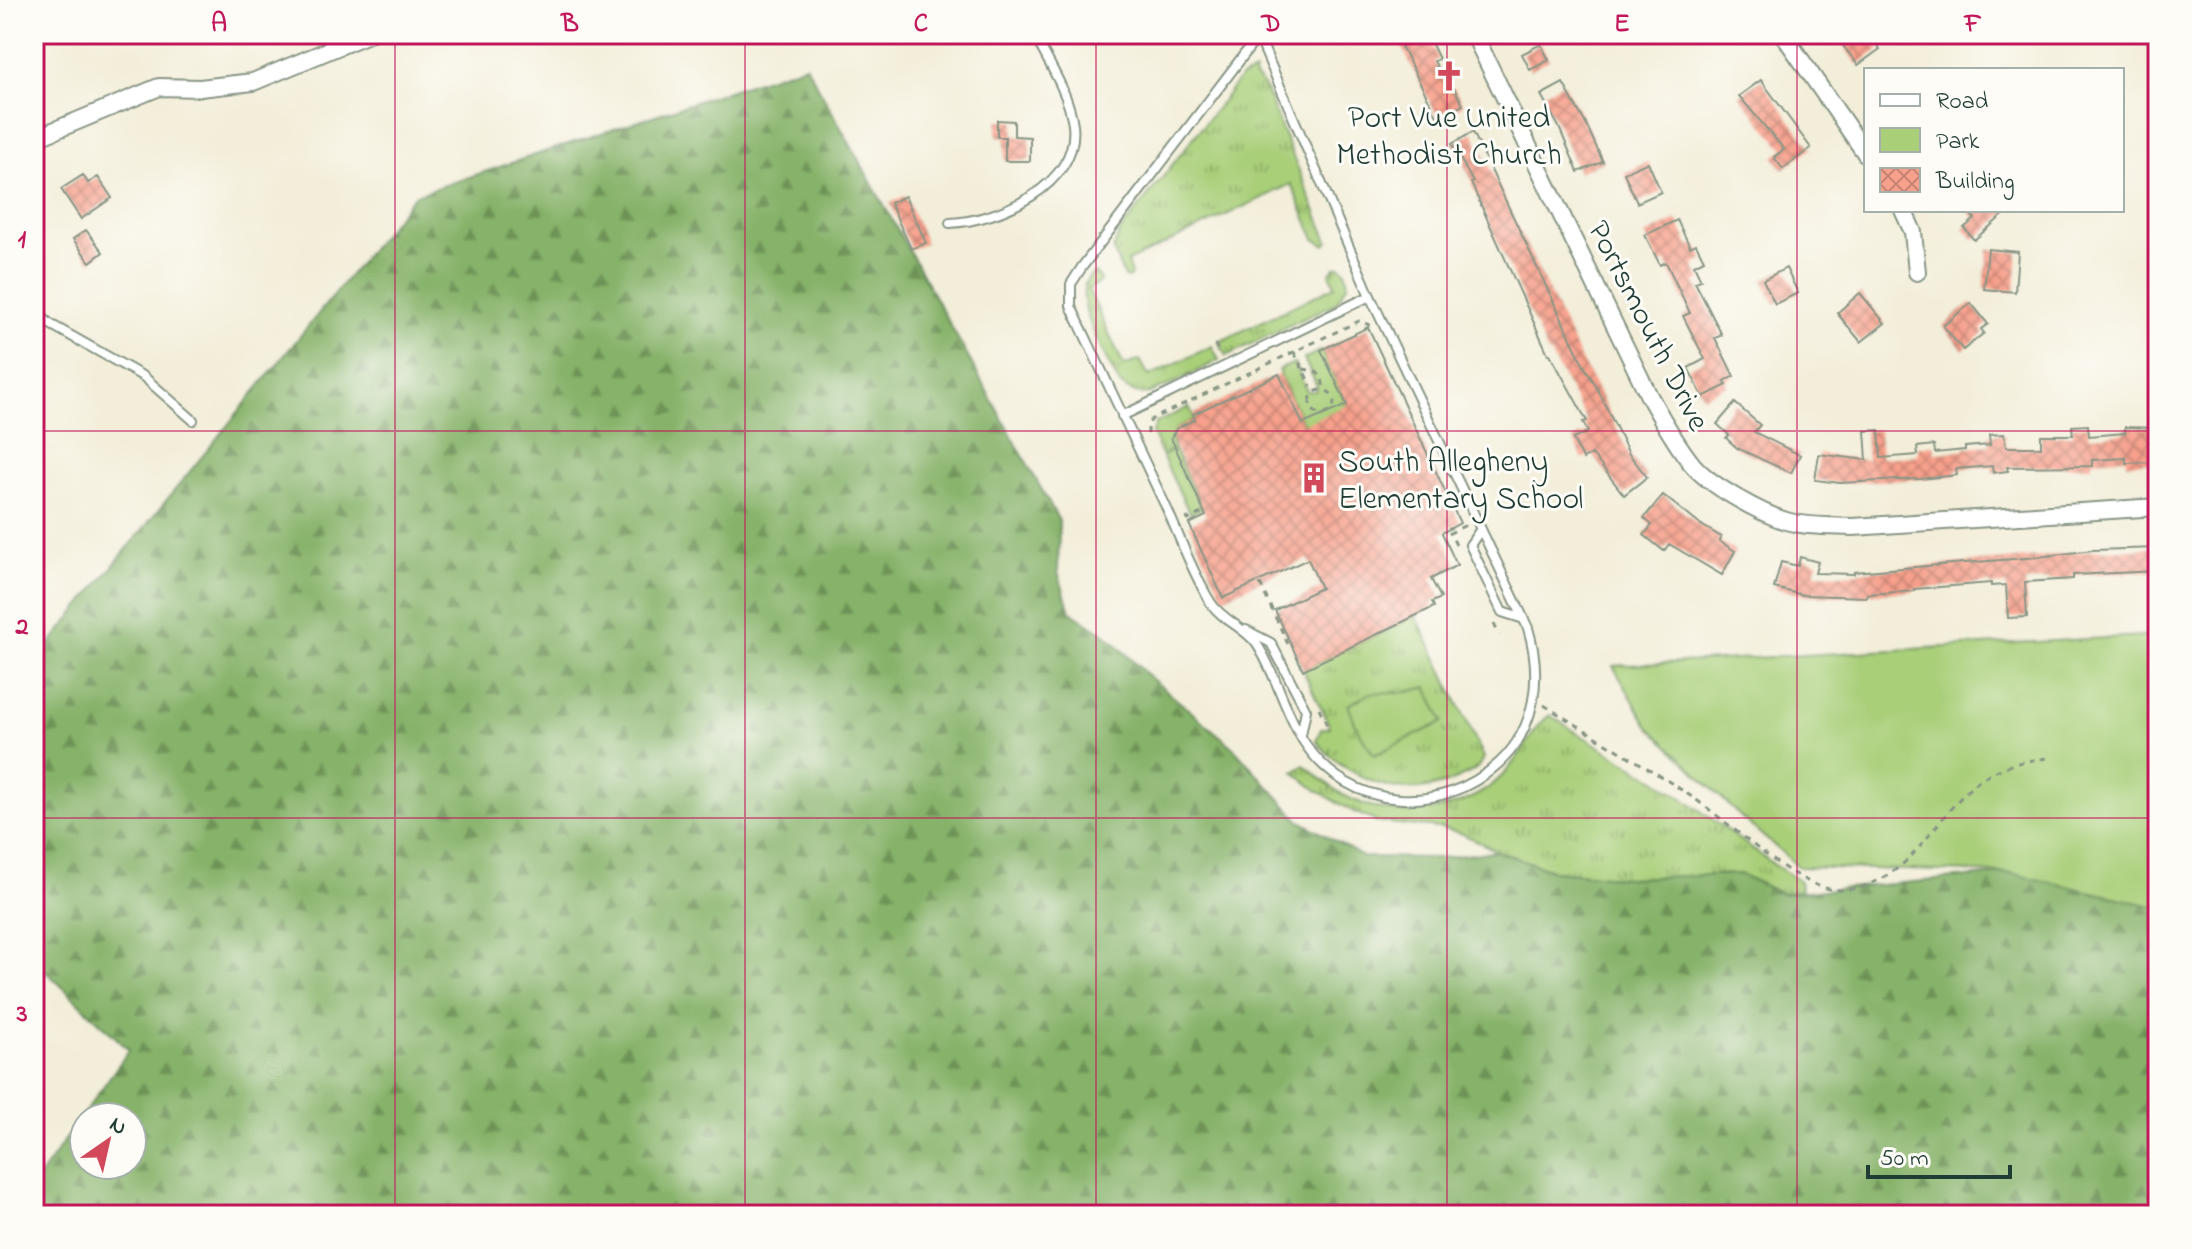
<svg xmlns="http://www.w3.org/2000/svg" width="2192" height="1249" viewBox="0 0 2192 1249" font-family="'Indie Flower',sans-serif">
<style>
.grass{fill:url(#grass-tufts);stroke:#648656;stroke-width:2}
.forest{fill:url(#forest-firs);stroke:#52784e;stroke-width:2;fill-rule:evenodd}
.green{fill:#a9cf79;stroke:#648656;stroke-width:2}
.building{fill:url(#building-cross-hatch)}
.lines{fill:none;stroke-linecap:round;stroke-linejoin:round}
.lane-casing{stroke:#899686;stroke-width:12}
.street-casing{stroke:#899686;stroke-width:20}
.path{stroke:#899686;stroke-width:3;stroke-dasharray:6 6;stroke-linecap:butt}
.lane{stroke:#fff;stroke-width:8}
.street{stroke:#fff;stroke-width:16}
.grid{fill:none;stroke:#c2185b;stroke-width:2;stroke-opacity:0.55}
.labels{text-anchor:middle;stroke-width:6;stroke-linejoin:round;paint-order:stroke}
.poi-label{font-size:32px;fill:#1f3d34;stroke:#fdfcf7}
.street-label{font-size:32px;fill:#1f3d34;stroke:#fdfcf7}
.neatline{fill:none;stroke:#c2185b;stroke-width:3}
.grid-label{font-size:26px;text-anchor:middle;font-weight:bold;fill:#c2185b}
</style>
<defs>
<pattern id="grass-tufts" width="24" height="20" patternUnits="userSpaceOnUse" patternTransform="scale(2)"><rect width="24" height="20" fill="#a9cf79"/><path d="M3 7l-1-3M5 7V3M7 7l1-3M15 17l-1-3M17 17v-4M19 17l1-3" fill="none" stroke="#89a964"/></pattern>
<pattern id="forest-firs" width="22" height="20" patternUnits="userSpaceOnUse" patternTransform="scale(2)"><rect width="22" height="20" fill="#86b269"/><path d="M5 1l3.5 6h-7zM16 11l3.5 6h-7z" fill="#6d9257"/></pattern>
<pattern id="building-cross-hatch" width="8" height="8" patternUnits="userSpaceOnUse" patternTransform="scale(2)"><rect width="8" height="8" fill="#f7a08c"/><path d="M0 0l8 8M0 8l8-8" fill="none" stroke="#c78473"/></pattern>
</defs>
<rect width="100%" height="100%" fill="#fdfcf7"/>
<filter id="ink" filterUnits="userSpaceOnUse"><feTurbulence type="fractalNoise" baseFrequency=".0125" numOctaves="2"/><feDisplacementMap in="SourceGraphic" scale="16" xChannelSelector="R" yChannelSelector="G"/><feConvolveMatrix kernelMatrix="1 2 1 2 8 2 1 2 1" color-interpolation-filters="sRGB"/></filter>
<filter id="wash" filterUnits="userSpaceOnUse"><feTurbulence type="fractalNoise" baseFrequency=".006" numOctaves="4" result="noise"/><feDisplacementMap in="SourceGraphic" scale="32" xChannelSelector="R" yChannelSelector="G"/><feGaussianBlur stdDeviation="1.8" result="paint"/><feColorMatrix in="noise" values="0 0 0 0 0 0 0 0 0 0 0 0 0 0 0 0 0 1.4 0 .05"/><feComposite in="paint" operator="in"/></filter>
<g filter="url(#wash)">
<rect width="100%" height="100%" fill="#f3eed9"/>
<path class="grass" d="M1255,72L1254,76L1264,86L1328,241L1325,245L1315,239L1291,184L1127,262L1131,275L1128,278L1124,277L1113,250L1119,233L1241,77Z
M1340,266L1345,270L1348,283L1336,303L1226,356L1219,342L1335,286L1330,273L1335,267Z
M1095,273L1100,279L1099,283L1088,289L1124,366L1140,360L1149,376L1212,346L1219,360C1203,368 1157,394 1142,394C1132,393 1126,389 1119,383C1108,360 1063,289 1095,273Z
M1189,407L1195,419L1176,429L1171,438L1174,450L1162,456L1152,433L1156,423Z
M1416,616L1484,757C1481,769 1467,774 1456,779C1404,803 1352,781 1316,741L1321,729L1330,727L1303,670Z
M1550,715C1587,741 1627,761 1665,786C1711,816 1753,853 1800,881L1801,890L1781,894L1740,874L1628,878L1554,871L1497,851L1463,834L1441,828L1378,822L1354,812L1318,791L1294,772L1304,765C1319,776 1333,790 1349,798C1399,822 1467,814 1505,773C1520,757 1535,725 1550,715Z"/>
<path class="forest" d="M806,65L1059,521L1058,572L1070,611L1108,636L1145,673L1232,746L1299,820L1363,857L1439,858L1497,851L1554,871L1628,878L1740,874L1782,894L2011,873L2158,907V1215H34V1184L129,1050L34,960V663L415,195ZM84,1117H132V1165H84Z"/>
<path class="green" d="M1321,350L1352,416L1303,424L1278,370L1294,363L1307,391H1315L1317,386L1304,359Z
M1174,450L1202,508L1190,514L1162,456Z
M2158,635V907L2011,873L1799,867L1742,818L1648,726L1613,666Z
M1427,687L1443,722L1374,755L1358,730L1348,705L1371,693L1408,692Z"/>
<g id="blocks">
<path class="building" d="M1416,34H1427L1439,59L1434,61L1450,90L1454,88L1463,105L1438,118L1399,42Z
M1834,34H1869L1880,49L1858,65Z
M1541,44L1549,60L1530,70L1522,54Z
M1761,80L1811,148L1783,169L1774,157L1784,149L1739,96Z
M1563,83L1587,126L1603,162L1578,172L1559,127L1541,95Z
M997,120L1014,121V136L1030,137V161H1005V137H997Z
M1473,132L1583,364L1597,388L1629,454L1647,477L1624,495L1592,454L1583,459L1573,439L1588,432L1583,422L1587,421L1550,354H1548L1471,183L1473,182L1452,144Z
M1648,162L1661,192L1637,203L1624,173Z
M83,175L88,183L98,177L112,198L81,219L61,189Z
M905,196L926,243L911,249L890,203Z
M1967,210H2009L1974,240L1964,228L1975,219Z
M1677,220L1690,247L1696,244L1704,260L1694,265L1701,280L1695,282L1722,335L1715,338L1734,376L1725,381L1727,385L1703,397L1688,368L1705,359L1683,316L1690,313L1666,262L1660,265L1645,235Z
M86,230L103,252L90,262L73,239Z
M1988,249L2018,252L2015,292L1984,289Z
M1786,268L1798,293L1775,304L1763,280Z
M1860,293L1885,323L1861,342L1837,313Z
M1971,303L1988,324L1981,329L1984,333L1963,350L1943,326Z
M1368,327L1460,523L1442,533L1457,565L1431,579L1441,598L1432,602L1434,607L1303,670L1275,610L1321,588L1308,559L1223,598L1189,524L1206,516L1171,438L1176,429L1195,419L1193,414L1279,374L1303,424L1347,405L1321,350Z
M1735,403L1760,425L1754,432L1800,455L1791,473L1737,448L1726,438L1729,435L1717,424Z
M2088,425L2089,436L2125,433V427L2158,428V462L2126,463V458L2092,460V466L2007,467L2008,471L1993,473L1992,466L1956,469L1957,475L1920,479L1840,483L1815,480L1819,454L1867,460L1865,431L1879,430L1881,458L1918,455L1917,447L1934,445L1935,453L1965,450V447L1990,445L1989,435L2004,434L2006,447H2041V435H2073L2072,426Z
M1663,495L1698,523L1721,537L1719,541L1735,551L1722,575L1669,544L1664,551L1644,535L1652,525L1644,518Z
M2158,548V571L2073,575V579L2025,582L2027,617L2008,618L2006,585L1991,586V583L1914,589V591L1867,594V597L1803,595L1774,588L1781,562L1798,566L1800,557L1818,562L1815,573L1854,574V572L2038,557L2093,550Z"/>
</g>
</g>
<g filter="url(#ink)">
<use href="#blocks" fill-opacity="0" stroke="#899686" stroke-width="2"/>
<g class="lines">
<g class="lane-casing">
<path id="lane" d="M1258,34L1261,42L1370,296L1528,628C1542,675 1537,728 1499,763C1441,817 1349,811 1304,742C1285,713 1275,670 1256,643C1244,627 1222,620 1211,603C1193,574 1181,540 1167,509C1135,442 1103,374 1071,306V284L1082,267L1259,35
M950,223C998,221 1080,185 1073,125C1069,93 1048,62 1034,34
M34,310L50,324L144,377L193,420
M1122,416L1370,296
M1481,529L1470,545L1502,612L1524,619
M1246,630L1271,643L1306,710L1301,735"/>
</g>
<g class="street-casing">
<path id="street" d="M1474,34L1649,396C1662,419 1675,443 1692,464C1709,485 1760,513 1786,521C1807,527 1832,526 1853,527L2158,507
M1783,34L1866,154
M34,139L159,87L200,88L253,82L368,34
M1903,210L1913,232L1917,272"/>
</g>
<path class="path" d="M1215,344L1220,355
M1294,352L1311,386
M1303,369C1318,371 1324,374 1323,390
M1310 402a12 12 0 1 1 24 0a12 12 0 1 1-24 0Z
M1148,434V424L1152,419L1359,321L1370,325
M1187,517L1188,520L1203,512
M1456,545L1450,533L1464,526L1463,524
M1260,584L1288,644
M1494,624L1499,635
M1544,705C1592,735 1642,763 1689,795C1729,821 1780,875 1825,888C1857,897 1895,875 1916,851C1961,799 1974,764 2050,758
M1319,708L1328,727"/>
<use href="#lane" class="lane"/>
<use href="#street" class="street"/>
</g>
</g>
<path class="grid" d="M395,34V1215M745,34V1215M1096,34V1215M1447,34V1215M1797,34V1215M34,431H2158M34,818H2158"/>
<defs>
<g id="church-bare" transform="scale(2.4)"><path d="M-1.2-6h2.4v3.5h3.3v2.4h-3.3V6h-2.4V-.1h-3.3v-2.4h3.3Z" fill="#d1495b" stroke="#fdfcf7" stroke-width="2.5" paint-order="stroke"/></g>
<g id="building-bare" transform="scale(2.4)"><path d="M-4-6H4V6H1V3H-1V6H-4ZM-2.5-4.3h1.7v1.8h-1.7ZM.8-4.3h1.7v1.8H.8ZM-2.5-1h1.7V.8h-1.7ZM.8-1h1.7V.8H.8Z" fill="#d1495b" stroke="#fdfcf7" stroke-width="2.5" paint-order="stroke"/></g>
</defs>
<g fill-rule="evenodd">
<use href="#church-bare" x="1449" y="76"/>
<use href="#building-bare" x="1314" y="478"/>
</g>
<g class="labels">
<g class="poi-label">
<text x="1449" y="127">Port Vue United<tspan x="1449" dy="37">Methodist Church</tspan></text>
<text x="1338" y="471" text-anchor="start">South Allegheny<tspan x="1338" dy="37">Elementary School</tspan></text>
</g>
<g class="street-label">
<text transform="translate(1650 325) rotate(63)" y="11">Portsmouth Drive</text>
</g>
</g>
<rect width="2192" height="1249" fill="none" stroke="#fdfcf7" stroke-width="88"/>
<rect x="1864" y="68" width="260" height="144" fill="#fdfcf7" stroke="#a4b0a9" stroke-width="2"/>
<rect x="1880" y="94" width="40" height="12" fill="#ffffff" stroke="#a4b0a9" stroke-width="2"/>
<text x="1936" y="108" font-size="24" fill="#1f3d34">Road</text>
<rect x="1880" y="128" width="40" height="24" fill="#a9cf79" stroke="#a4b0a9" stroke-width="2"/>
<text x="1936" y="148" font-size="24" fill="#1f3d34">Park</text>
<rect x="1880" y="168" width="40" height="24" fill="url(#building-cross-hatch)" stroke="#a4b0a9" stroke-width="2"/>
<text x="1936" y="188" font-size="24" fill="#1f3d34">Building</text>
<g transform="translate(108 1141) rotate(34)"><circle r="38" fill="#fdfcf7" stroke="#a4b0a9" stroke-width="2"/>
<path d="M0-6L14 30L0 20L-14 30Z" fill="#d1495b"/>
<text y="-12" font-size="22" font-weight="bold" text-anchor="middle" fill="#1f3d34">N</text>
</g>
<path d="M1868 1165v12h142v-12" fill="none" stroke="#1f3d34" stroke-width="4"/>
<text x="1880" y="1165" font-size="24" fill="#1f3d34" stroke="#fdfcf7" stroke-width="6" paint-order="stroke">50 m</text>
<rect x="44" y="44" width="2104" height="1161" class="neatline"/>
<g class="grid-label">
<text x="219" y="31">A</text>
<text x="570" y="31">B</text>
<text x="921" y="31">C</text>
<text x="1271" y="31">D</text>
<text x="1622" y="31">E</text>
<text x="1973" y="31">F</text>
<text x="22" y="247">1</text>
<text x="22" y="634">2</text>
<text x="22" y="1021">3</text>
</g>
</svg>
